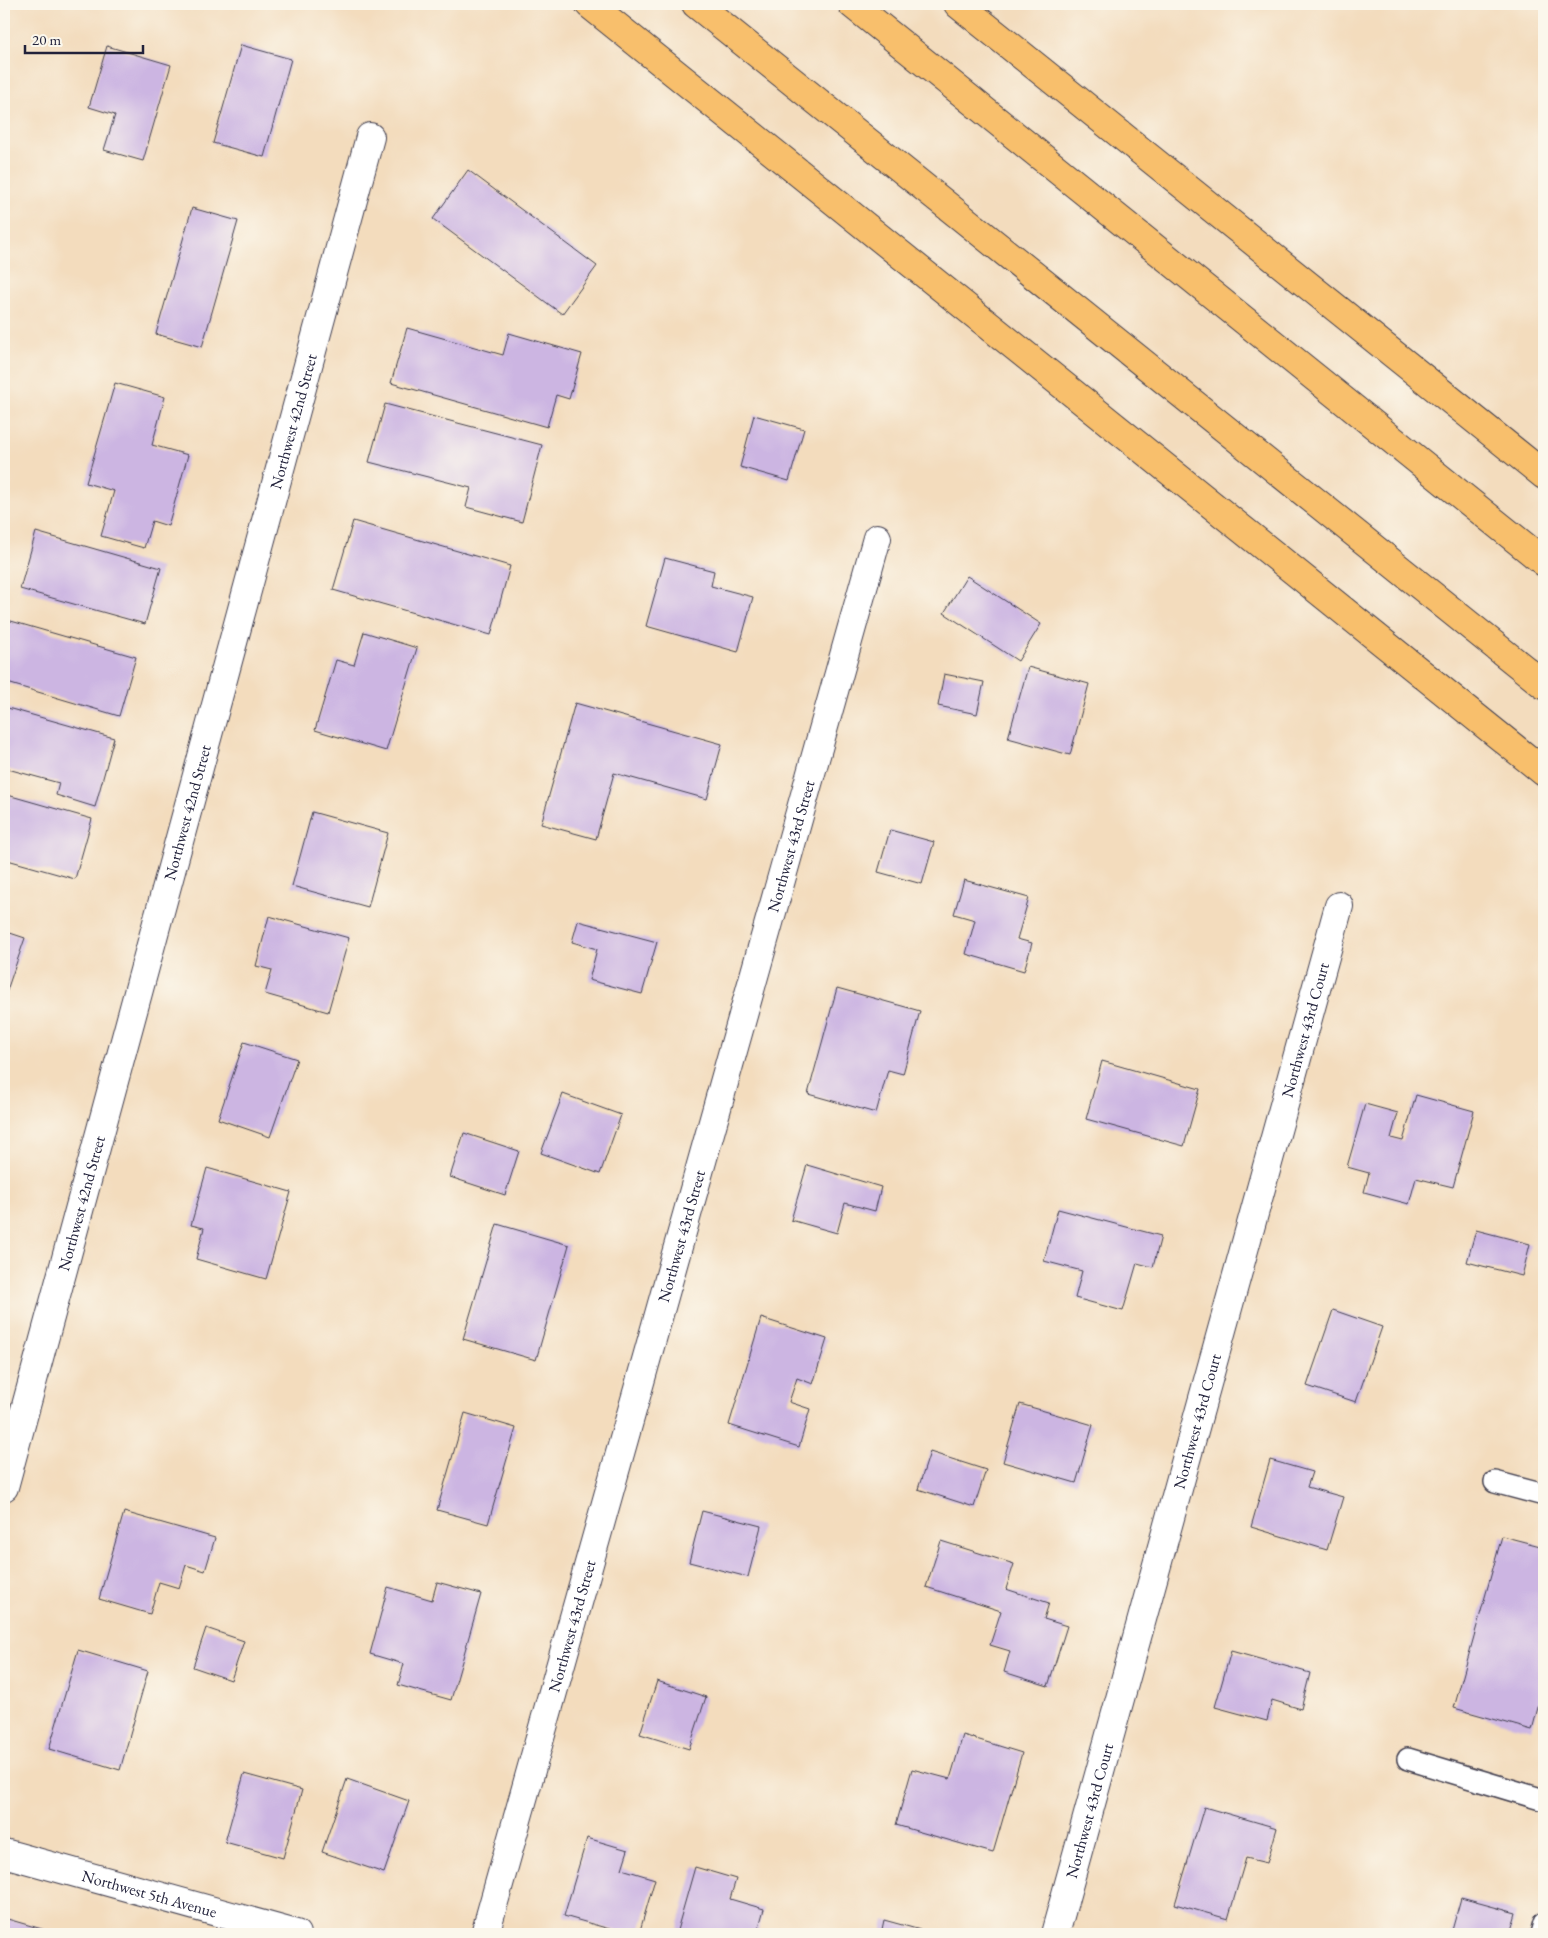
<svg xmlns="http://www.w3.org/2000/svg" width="1548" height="1938" viewBox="0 0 1548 1938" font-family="'EB Garamond',serif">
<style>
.building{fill:#ccb5e2}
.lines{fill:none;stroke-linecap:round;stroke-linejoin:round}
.service-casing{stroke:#413e4e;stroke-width:24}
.minor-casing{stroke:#413e4e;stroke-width:30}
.motorway-casing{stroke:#413e4e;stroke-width:30}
.service{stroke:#fff;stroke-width:21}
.minor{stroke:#fff;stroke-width:28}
.motorway{stroke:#f8bf6c;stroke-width:28}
.labels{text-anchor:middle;stroke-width:4.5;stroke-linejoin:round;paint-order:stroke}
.street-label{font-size:16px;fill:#22223b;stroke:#fbf7ec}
</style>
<rect width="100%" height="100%" fill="#fbf7ec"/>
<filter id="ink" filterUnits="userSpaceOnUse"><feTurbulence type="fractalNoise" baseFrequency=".02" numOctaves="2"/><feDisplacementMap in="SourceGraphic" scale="10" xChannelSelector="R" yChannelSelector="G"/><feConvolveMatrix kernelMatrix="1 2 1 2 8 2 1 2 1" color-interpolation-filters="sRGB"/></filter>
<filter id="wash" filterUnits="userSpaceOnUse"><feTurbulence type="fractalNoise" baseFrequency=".0096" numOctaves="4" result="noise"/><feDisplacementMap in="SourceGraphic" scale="20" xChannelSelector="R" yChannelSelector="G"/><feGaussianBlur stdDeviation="1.12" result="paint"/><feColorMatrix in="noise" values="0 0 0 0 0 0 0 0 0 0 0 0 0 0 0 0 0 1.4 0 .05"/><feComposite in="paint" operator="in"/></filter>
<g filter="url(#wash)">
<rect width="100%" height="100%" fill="#f3dcbd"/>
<g id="blocks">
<path class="building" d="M241,45L291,59L264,157L213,143Z
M107,46L171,65L143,161L104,150L115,115L89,107Z
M468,170L597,266L562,314L433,219Z
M192,208L238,221L202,347L156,334Z
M407,328L503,355L509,333L582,354L569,399L556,395L547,427L391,383Z
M115,383L165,397L152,445L188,455L168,526L152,521L144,548L101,536L114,491L86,483Z
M385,404L542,445L522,522L466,507L471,488L369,462Z
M754,415L804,429L789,481L740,467Z
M353,521L510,566L491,635L333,590Z
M36,532L161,568L145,624L20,589Z
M665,558L714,571L711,586L753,597L738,652L646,626Z
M967,576L1041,624L1018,661L944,613Z
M4,619L136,657L119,716L4,682Z
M364,632L417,648L386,751L315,730L336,660L354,665Z
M1028,667L1089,684L1070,755L1008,738Z
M944,674L984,682L977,714L938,706Z
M575,703L722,744L707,799L614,773L596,839L541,824Z
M4,707L114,738L95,807L56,795L59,783L4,768Z
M4,794L92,819L75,879L4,859Z
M312,812L388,833L368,907L292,886Z
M890,830L934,842L922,884L878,872Z
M964,880L1029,898L1017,939L1032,943L1024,971L966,954L975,920L954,914Z
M269,916L349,938L328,1012L265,994L272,970L256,966Z
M578,921L657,942L642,994L589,980L597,949L572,942Z
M4,931L25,938L4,999Z
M837,988L920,1011L903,1074L888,1070L876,1113L808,1094Z
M244,1042L297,1059L270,1137L218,1119Z
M1102,1061L1200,1089L1184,1146L1086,1119Z
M563,1094L621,1115L600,1174L541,1153Z
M1416,1095L1474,1111L1453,1187L1416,1178L1409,1204L1364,1192L1369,1173L1347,1167L1365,1104L1398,1113L1391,1138L1403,1141Z
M464,1133L519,1151L505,1195L450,1177Z
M807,1165L881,1187L875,1211L845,1203L837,1233L791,1220Z
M207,1168L291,1192L266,1279L196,1259L204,1228L191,1225Z
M1058,1209L1161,1236L1153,1267L1137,1263L1123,1311L1075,1298L1082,1271L1044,1261Z
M497,1224L569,1245L536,1360L463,1339Z
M1476,1230L1530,1244L1522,1276L1467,1262Z
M1333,1310L1382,1327L1356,1402L1307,1386Z
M761,1318L827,1339L813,1384L797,1378L789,1402L810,1409L799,1447L729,1425Z
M1020,1404L1093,1425L1076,1483L1003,1462Z
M465,1413L516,1428L488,1524L437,1510Z
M930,1452L986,1470L974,1507L918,1489Z
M1270,1460L1312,1472L1307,1487L1343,1497L1327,1550L1251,1527Z
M702,1511L761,1526L748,1577L689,1562Z
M124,1512L215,1538L205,1571L186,1565L179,1588L159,1582L150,1614L99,1599Z
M1502,1536L1544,1547V1685L1532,1730L1454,1708Z
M941,1541L1014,1564L1006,1589L1049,1603L1044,1619L1067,1626L1048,1686L1004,1672L1010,1651L990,1645L1001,1611L926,1587Z
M437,1582L481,1594L451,1700L398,1685L404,1664L370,1654L388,1587L432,1600Z
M206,1628L244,1641L231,1680L193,1667Z
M78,1650L148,1671L120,1770L49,1749Z
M1231,1651L1310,1673L1301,1709L1272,1700L1267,1721L1215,1707Z
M657,1681L706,1697L689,1749L640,1734Z
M963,1735L1022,1753L993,1853L896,1825L912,1769L950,1779Z
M244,1774L302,1790L283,1858L225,1842Z
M347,1779L409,1801L384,1873L322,1852Z
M1204,1807L1277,1828L1267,1863L1246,1858L1228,1919L1175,1904Z
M587,1838L628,1850L622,1869L655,1879L639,1934H627L564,1916Z
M695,1867L736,1879L730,1899L764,1909L757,1934H676Z
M1461,1898L1516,1913L1510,1934H1451Z
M4,1918L59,1934H4Z
M884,1920L935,1934H881Z"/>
</g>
</g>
<g filter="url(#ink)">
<use href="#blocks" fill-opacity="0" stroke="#413e4e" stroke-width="1"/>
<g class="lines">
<g class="service-casing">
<path id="service" d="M1495,1482L1544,1495
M1408,1759L1544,1800
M1541,1934L1544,1923"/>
</g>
<g class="minor-casing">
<g id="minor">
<path id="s1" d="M4,1487L370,137"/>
<path id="s2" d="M4,1853L296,1934"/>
<path id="s3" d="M485,1934L877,538"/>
<path id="s4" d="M1055,1934L1339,906"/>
</g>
</g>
<g class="motorway-casing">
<path id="motorway" d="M589,4L1544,772
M696,4L1544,685
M852,4L1544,562
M958,4L1544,475"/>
</g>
<use href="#service" class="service"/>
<use href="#minor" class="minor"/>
<use href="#motorway" class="motorway"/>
</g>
</g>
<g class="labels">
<g class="street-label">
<text dy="6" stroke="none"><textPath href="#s1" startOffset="1104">Northwest 42nd Street</textPath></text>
<text dy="6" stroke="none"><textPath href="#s1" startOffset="699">Northwest 42nd Street</textPath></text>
<text dy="6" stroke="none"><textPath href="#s3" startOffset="1130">Northwest 43rd Street</textPath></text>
<text dy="6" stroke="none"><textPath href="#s4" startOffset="938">Northwest 43rd Court</textPath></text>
<text dy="6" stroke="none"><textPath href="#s1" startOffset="294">Northwest 42nd Street</textPath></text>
<text dy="6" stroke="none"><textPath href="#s3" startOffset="725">Northwest 43rd Street</textPath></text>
<text dy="6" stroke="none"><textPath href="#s4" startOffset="532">Northwest 43rd Court</textPath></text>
<text dy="6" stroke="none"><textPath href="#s3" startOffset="320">Northwest 43rd Street</textPath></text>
<text dy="6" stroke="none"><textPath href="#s4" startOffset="128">Northwest 43rd Court</textPath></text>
<text dy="6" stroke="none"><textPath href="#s2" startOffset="151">Northwest 5th Avenue</textPath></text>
</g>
</g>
<rect width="1548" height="1938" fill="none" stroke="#fbf7ec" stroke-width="20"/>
<path d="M25 45v8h118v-8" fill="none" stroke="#22223b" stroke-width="2.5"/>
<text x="32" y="45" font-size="15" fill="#22223b" stroke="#fbf7ec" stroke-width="4" paint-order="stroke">20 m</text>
</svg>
